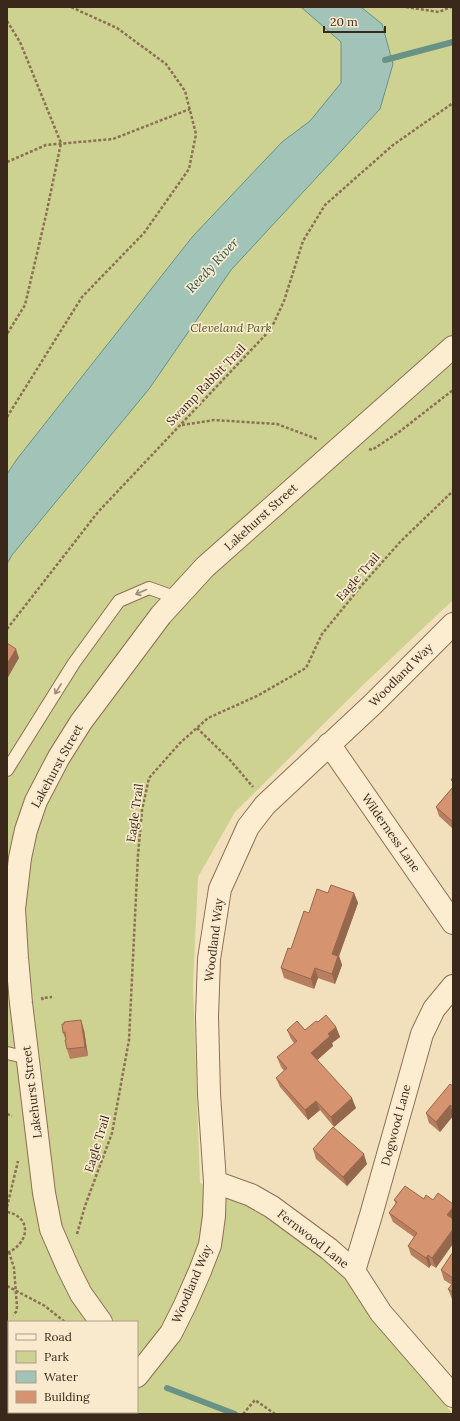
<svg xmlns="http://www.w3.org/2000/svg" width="460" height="1421" viewBox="0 0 460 1421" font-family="Lora,serif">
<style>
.green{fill:#cdd290;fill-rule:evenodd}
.water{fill:#a1c3b8;stroke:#689285}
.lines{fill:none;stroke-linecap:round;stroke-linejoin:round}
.stream{stroke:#689285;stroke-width:6}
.service-casing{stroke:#8c6f54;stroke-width:14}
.minor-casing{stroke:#8c6f54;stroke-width:24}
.path{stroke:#8c6f54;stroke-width:2.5;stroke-dasharray:3 2;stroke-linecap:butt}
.service{stroke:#fcedd1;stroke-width:12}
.minor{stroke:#fcedd1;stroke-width:22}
.wall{fill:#b77f5f}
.shaded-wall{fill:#95684e}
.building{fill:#d5946f;stroke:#95684e}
.oneway{stroke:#9b8a76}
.labels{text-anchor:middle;stroke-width:3.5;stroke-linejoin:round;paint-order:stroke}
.park-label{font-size:12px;font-style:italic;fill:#4d591f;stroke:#f9eace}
.street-label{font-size:12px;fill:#3a281b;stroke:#f9eace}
.water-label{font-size:13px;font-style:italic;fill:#285c56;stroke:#f9eace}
</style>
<rect width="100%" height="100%" fill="#f2e0bd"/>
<path class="green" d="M7,7H453V600L365,683L235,812L198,877L193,986L200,1183L253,1209L310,1245L344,1278L415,1368L453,1414H7ZM9,1322H137V1412H9Z"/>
<path class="water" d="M301,7H361L382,24L393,64L380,109L231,270L149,389L12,555L7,564V474L17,459L193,236L282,142L310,121L341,83V42Z"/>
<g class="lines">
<path class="stream" d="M385,60L453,42
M167,1388L235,1414"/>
<g class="service-casing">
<path id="service" d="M7,770L74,663L119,601L149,588L177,598
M7,1053L28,1058"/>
</g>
<g class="minor-casing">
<path id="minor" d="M329,744L453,923
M215,1182L251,1195L272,1207L329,1249L354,1271L381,1313L453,1396
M354,1271L371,1215L422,1034L434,1009L453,986
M101,1322L81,1294L68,1268L51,1229L44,1193L21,1003L17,958L14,909L20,858L26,830L36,801L59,757L81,722L161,615L205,567L453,347
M137,1376L171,1333L185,1305L200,1271L210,1245L214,1216L215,1182L209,1094L207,1017L209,959L220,889L248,827L265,805L373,704L453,624
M100,1414L102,1412"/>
</g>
<path class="path" d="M406,7L439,12L451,7
M7,21L20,42L61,143L46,215L25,305L7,334
M7,162L46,145L113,139L190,109
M7,417L82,297L144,233L189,169L196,134L185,91L166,64L117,28L71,7
M182,425L214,420L277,424L317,439
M369,449L372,450L399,432L453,390
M7,629L98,512L271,329L284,301L303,241L325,205L393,145L453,103
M197,728L230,760L253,787
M43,1000L42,998L52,997
M7,1114L12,1116
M7,1207L18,1161
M7,1212C33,1217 29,1244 7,1253
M77,1234L85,1206L112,1133L129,1040L138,855L142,810L149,778L180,743L208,718L257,696L306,668L322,634L362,585L401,541L453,491
M9,1252L14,1268L17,1307L16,1312L13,1315
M7,1286L45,1306L65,1322
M243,1414L255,1400L275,1414"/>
<use href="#service" class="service"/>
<use href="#minor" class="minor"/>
</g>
<path class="wall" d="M453,787V829L439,816L436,807Z
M328,893H354L358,903L339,956L342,965L335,984L318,978L314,989L284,978L281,968L291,949Z
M318,1022L336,1027L340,1037L332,1043L333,1046L317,1060L356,1108L334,1127L320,1110L308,1120L280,1087L276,1078L284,1071L281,1067L277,1057L294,1043L291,1039L287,1030H305Z
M84,1030L88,1056L70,1059L67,1049L66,1040L63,1033Z
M453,1086V1116L440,1132L429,1123L426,1113Z
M313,1149L367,1164L347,1186L316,1159Z
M424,1199L436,1268L431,1265L429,1268L411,1255L408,1246L414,1237L393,1222L389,1213L396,1204L394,1200Z
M453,1252V1300L452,1299L448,1289L452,1285L444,1280L441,1270Z"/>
<path class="shaded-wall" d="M16,649L19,658L7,679V664Z
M354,893L358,903L339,956L342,965L335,984L332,974V954Z
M315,968L318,978L314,989L311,979Z
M81,1020L84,1030L88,1056L85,1047Z
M336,1027L340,1037L332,1043L333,1046L314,1063L311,1053L328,1034Z
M352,1098L356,1108L334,1127L331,1117Z
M316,1101L320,1110L308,1120L305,1110Z
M450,1105L453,1112V1116L440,1132L436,1122Z
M364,1154L367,1164L347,1186L343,1177Z
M453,1207V1221L447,1215Z
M453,1229V1244L436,1268L432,1258Z
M428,1255L431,1265L429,1268L426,1258Z"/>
<path class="building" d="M7,643L16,649L7,664Z
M453,777V782L451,780Z
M453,787V822L436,807Z
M331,885L354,893L332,954L338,956L332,974L315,968L311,979L281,968L288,948L291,949L304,911L309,913L317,889L328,893Z
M326,1015L336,1027L328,1034L330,1036L311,1053L352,1098L331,1117L316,1101L305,1110L276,1078L287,1068L277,1057L297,1041L287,1030L297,1021L305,1030L316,1021L318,1022Z
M81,1020L85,1047L67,1049L65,1040H66L65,1032L63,1033L62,1024H64V1022Z
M450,1084L453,1086V1107L450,1105L436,1122L426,1113Z
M333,1127L364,1154L343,1177L313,1149Z
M405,1186L424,1199L426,1195L433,1200L438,1193L453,1204V1207L447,1215L453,1219V1229L432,1258L428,1255L426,1258L408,1246L417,1233L389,1213L397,1202L394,1200Z
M453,1252V1278L441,1270Z
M453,1283V1292L448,1289Z"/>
<defs><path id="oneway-shaft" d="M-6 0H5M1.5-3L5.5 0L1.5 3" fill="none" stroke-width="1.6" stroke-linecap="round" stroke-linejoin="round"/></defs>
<g class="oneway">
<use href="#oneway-shaft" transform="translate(141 592) rotate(156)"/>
<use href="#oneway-shaft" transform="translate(58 689) rotate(122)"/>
</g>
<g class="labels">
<g class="park-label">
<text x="231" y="332">Cleveland Park</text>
</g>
<g class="street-label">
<text transform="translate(206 385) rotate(-46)" y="4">Swamp Rabbit Trail</text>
<text transform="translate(261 517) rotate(-42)" y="4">Lakehurst Street</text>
<text transform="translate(358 577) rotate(-49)" y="4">Eagle Trail</text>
<text transform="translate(401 675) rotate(-45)" y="4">Woodland Way</text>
<text transform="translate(57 766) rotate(-61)" y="4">Lakehurst Street</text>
<text transform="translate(135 813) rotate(-82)" y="4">Eagle Trail</text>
<text transform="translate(391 833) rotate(55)" y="4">Wilderness Lane</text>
<text transform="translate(214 940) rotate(-83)" y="4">Woodland Way</text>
<text transform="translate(32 1092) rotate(-97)" y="4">Lakehurst Street</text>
<text transform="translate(396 1125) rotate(-75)" y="4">Dogwood Lane</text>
<text transform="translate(97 1144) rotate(-73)" y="4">Eagle Trail</text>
<text transform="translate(313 1239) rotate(38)" y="4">Fernwood Lane</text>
<text transform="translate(192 1284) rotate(-67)" y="4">Woodland Way</text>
</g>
<g class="water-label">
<text transform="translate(212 265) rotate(-47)" y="5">Reedy River</text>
</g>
</g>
<rect width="460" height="1421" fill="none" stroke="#3a281b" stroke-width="16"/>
<rect x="8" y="1321" width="130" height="92" fill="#f9eace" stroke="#ad9c86"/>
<rect x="16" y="1334" width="20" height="6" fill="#fcedd1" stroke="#ad9c86"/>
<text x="44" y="1341" font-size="12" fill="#3a281b">Road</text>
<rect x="16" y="1351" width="20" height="12" fill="#cdd290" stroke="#ad9c86"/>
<text x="44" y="1361" font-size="12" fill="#3a281b">Park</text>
<rect x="16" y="1371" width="20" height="12" fill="#a1c3b8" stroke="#ad9c86"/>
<text x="44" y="1381" font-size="12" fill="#3a281b">Water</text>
<rect x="16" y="1391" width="20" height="12" fill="#d5946f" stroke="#ad9c86"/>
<text x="44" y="1401" font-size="12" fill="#3a281b">Building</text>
<path d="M324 26v6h61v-6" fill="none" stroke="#3a281b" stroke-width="2"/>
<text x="330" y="26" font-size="12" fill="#3a281b" stroke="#f9eace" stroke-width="3" paint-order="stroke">20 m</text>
</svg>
